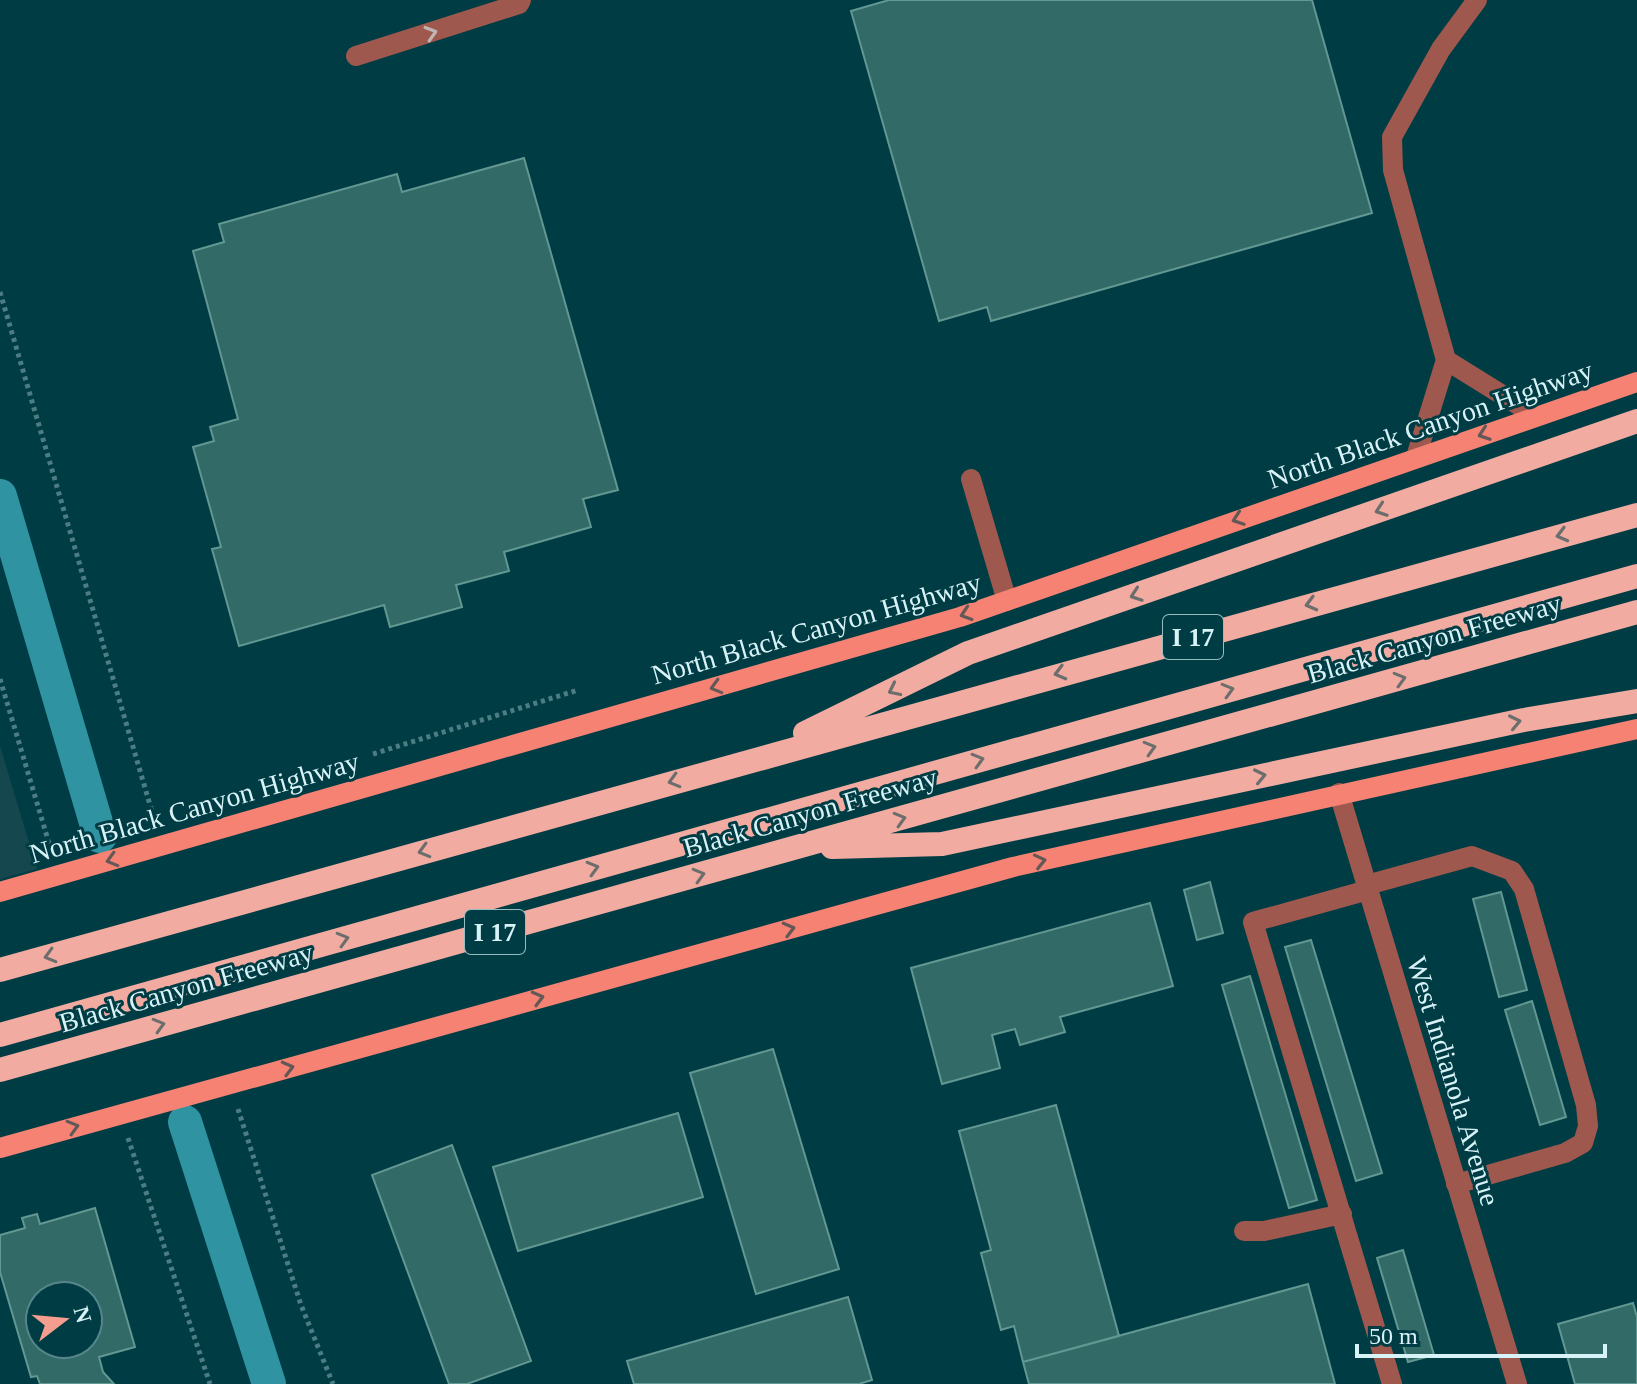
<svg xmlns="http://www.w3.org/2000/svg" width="1637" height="1384" viewBox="0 0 1637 1384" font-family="Georgia,serif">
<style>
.built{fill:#15484e}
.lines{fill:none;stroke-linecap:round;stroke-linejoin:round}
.canal{stroke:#3093a1;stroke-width:34}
.building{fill:#316a66;stroke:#629792;stroke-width:2;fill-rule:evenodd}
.path{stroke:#4c7d83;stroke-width:5;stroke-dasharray:4 4;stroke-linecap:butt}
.minor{stroke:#9f584e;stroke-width:20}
.major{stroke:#f58273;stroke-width:20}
.highway{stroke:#f1aba0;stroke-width:24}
.oneway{stroke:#c1b5b3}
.oneway2{stroke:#625857}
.oneway3{stroke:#6c6e6d}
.labels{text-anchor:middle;stroke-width:6;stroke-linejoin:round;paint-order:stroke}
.shield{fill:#003c44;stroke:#97bcc1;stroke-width:2}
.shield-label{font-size:26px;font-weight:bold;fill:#d8f3f7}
.street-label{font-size:28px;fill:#d8f3f7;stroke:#003c44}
</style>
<rect width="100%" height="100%" fill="#003c44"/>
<path class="built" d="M0,746L37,869L0,879Z"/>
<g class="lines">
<path class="canal" d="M0,496L100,836
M185,1122L269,1384"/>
</g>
<path class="building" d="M889,0H1312L1372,213L991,321L987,307L939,321L851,11Z
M524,158L618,490L583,499L591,527L504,552L509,571L456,585L462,607L390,627L384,605L239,646L212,549L221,547L193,447L214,441L210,427L238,419L193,251L224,242L219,224L397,174L402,192Z
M1210,882L1223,933L1197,940L1184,890Z
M1501,892L1527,990L1499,997L1473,899Z
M1150,903L1173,986L1060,1017L1065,1032L1020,1045L1015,1029L992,1035L1000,1068L942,1084L911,968Z
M1311,940L1382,1173L1356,1181L1285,947Z
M1250,976L1317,1200L1289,1208L1222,985Z
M1532,1001L1566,1117L1540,1125L1505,1010Z
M773,1049L839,1269L756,1294L690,1073Z
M1056,1105L1119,1336L1023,1362L1014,1326L1001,1330L981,1253L991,1250L959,1131Z
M678,1113L703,1197L518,1251L493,1167Z
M452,1145L531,1361L467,1384H449L372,1175Z
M95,1208L135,1347L99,1357L103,1372L114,1384H40L37,1376L31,1377L0,1272V1235L25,1228L22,1218L37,1214L40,1224ZM40,1296H88V1344H40Z
M1403,1250L1434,1355L1408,1362L1377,1258Z
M1308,1284L1335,1384H1029L1023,1362Z
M848,1297L872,1380L859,1384H634L627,1361Z
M1633,1303L1637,1317V1384H1575L1558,1324Z"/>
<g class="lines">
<path class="path" d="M0,292L155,822
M0,679L51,850
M373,754L578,690
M238,1109L301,1305L333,1384
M128,1138L210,1384"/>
<path class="minor" d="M356,56L519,4L521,0
M1446,360L1393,170L1392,137L1441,49L1477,0
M1416,457L1446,360L1536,416
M971,479L1007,601
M1339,793L1517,1384
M1367,885L1472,856L1512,871L1524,889L1586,1105L1588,1126L1583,1143L1565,1153L1456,1184
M1368,890L1253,922L1392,1384
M1244,1231H1264L1342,1214"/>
<path class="major" d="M0,892L960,617L1637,382
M0,1148L1013,867L1637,729"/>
<path class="highway" d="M805,733L968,653L1637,421
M832,847L942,844L1524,720L1637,701
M0,970L1637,515
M0,1035L1637,576
M0,1070L1637,612"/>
</g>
<defs><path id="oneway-chevron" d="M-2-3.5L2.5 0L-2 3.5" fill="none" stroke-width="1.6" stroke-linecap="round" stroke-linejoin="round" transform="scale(2)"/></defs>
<use class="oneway" href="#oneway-chevron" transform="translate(431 33) rotate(-17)"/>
<g class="oneway2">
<use href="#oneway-chevron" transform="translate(1484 434) rotate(161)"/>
<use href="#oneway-chevron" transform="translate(1238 519) rotate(161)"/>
<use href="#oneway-chevron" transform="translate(966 614) rotate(162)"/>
<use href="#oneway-chevron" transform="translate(716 687) rotate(164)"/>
<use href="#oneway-chevron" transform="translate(112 860) rotate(164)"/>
<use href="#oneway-chevron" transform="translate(1040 861) rotate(-13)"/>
<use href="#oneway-chevron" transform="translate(789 929) rotate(-15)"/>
<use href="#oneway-chevron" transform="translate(538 998) rotate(-15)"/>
<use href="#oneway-chevron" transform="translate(288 1068) rotate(-15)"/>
<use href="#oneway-chevron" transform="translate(73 1127) rotate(-16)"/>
</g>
<g class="oneway3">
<use href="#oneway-chevron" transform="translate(1381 510) rotate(161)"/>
<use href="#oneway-chevron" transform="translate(1562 535) rotate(165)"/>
<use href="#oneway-chevron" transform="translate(1136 595) rotate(161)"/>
<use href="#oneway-chevron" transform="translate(1311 604) rotate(165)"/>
<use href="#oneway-chevron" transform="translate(1060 673) rotate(165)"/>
<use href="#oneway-chevron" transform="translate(1400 679) rotate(-16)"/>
<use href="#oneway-chevron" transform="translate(894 690) rotate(154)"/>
<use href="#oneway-chevron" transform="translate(1228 690) rotate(-16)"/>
<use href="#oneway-chevron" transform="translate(1515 722) rotate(-12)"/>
<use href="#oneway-chevron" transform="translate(1150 748) rotate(-16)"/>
<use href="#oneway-chevron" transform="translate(978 760) rotate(-16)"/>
<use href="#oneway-chevron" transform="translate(1260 776) rotate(-12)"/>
<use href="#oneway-chevron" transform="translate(674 781) rotate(164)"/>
<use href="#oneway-chevron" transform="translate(900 819) rotate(-16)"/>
<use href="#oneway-chevron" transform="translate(424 851) rotate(164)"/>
<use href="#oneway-chevron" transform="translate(593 868) rotate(-16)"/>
<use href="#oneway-chevron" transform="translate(699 875) rotate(-16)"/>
<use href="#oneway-chevron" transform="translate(343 939) rotate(-16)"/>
<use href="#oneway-chevron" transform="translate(50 956) rotate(164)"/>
<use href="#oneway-chevron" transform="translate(159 1025) rotate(-16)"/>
</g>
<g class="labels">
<g class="shield">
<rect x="1163" y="615" width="60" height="44" rx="6"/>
<rect x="465" y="910" width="60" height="44" rx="6"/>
</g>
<g class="shield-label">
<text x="1193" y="646">I 17</text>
<text x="495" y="941">I 17</text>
</g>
<g class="street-label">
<text transform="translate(1430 424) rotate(-19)" y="10">North Black Canyon Highway</text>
<text transform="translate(816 628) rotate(-16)" y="10">North Black Canyon Highway</text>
<text transform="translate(1434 638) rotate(-16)" y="10">Black Canyon Freeway</text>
<text transform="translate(194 807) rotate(-16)" y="10">North Black Canyon Highway</text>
<text transform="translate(810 812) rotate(-16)" y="10">Black Canyon Freeway</text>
<text transform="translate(186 987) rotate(-16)" y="10">Black Canyon Freeway</text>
<text transform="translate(1454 1081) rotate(73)" y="10">West Indianola Avenue</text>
</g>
</g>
<g transform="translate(64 1320) rotate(74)"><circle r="38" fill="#003c44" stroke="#56858c" stroke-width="2"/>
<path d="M0-6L14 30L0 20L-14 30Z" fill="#f59d8f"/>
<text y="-12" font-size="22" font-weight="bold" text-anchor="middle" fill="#d8f3f7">N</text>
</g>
<path d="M1357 1344v12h248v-12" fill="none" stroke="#d8f3f7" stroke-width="4"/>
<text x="1369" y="1344" font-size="24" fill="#d8f3f7" stroke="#003c44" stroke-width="6" paint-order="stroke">50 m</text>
</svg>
